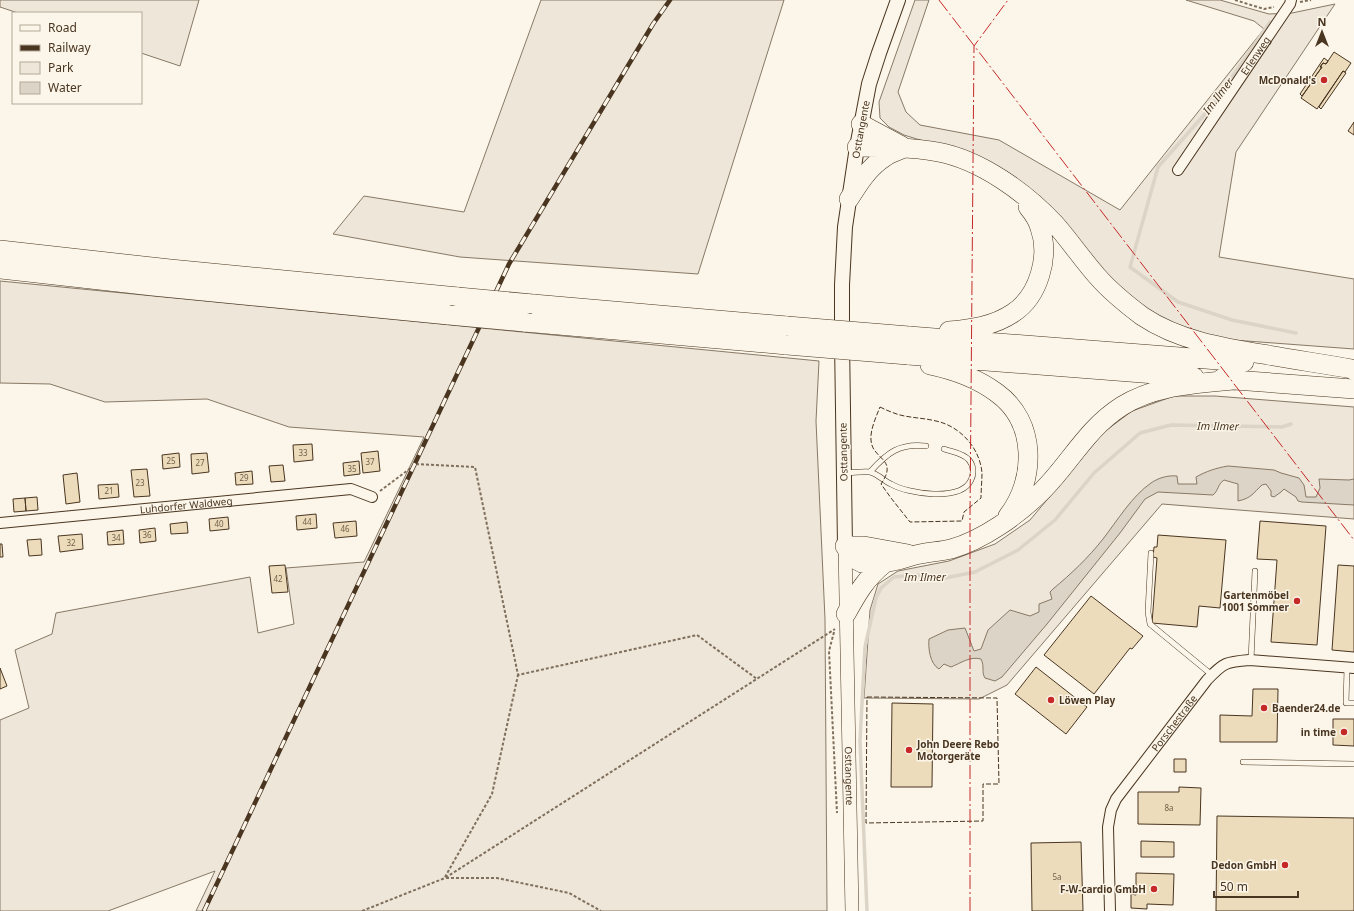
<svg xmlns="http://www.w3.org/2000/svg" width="1354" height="911" viewBox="0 0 1354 911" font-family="'Noto Sans',sans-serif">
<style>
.green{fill:#ede6d9;stroke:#887966}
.water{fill:#dcd4c6;stroke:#887966}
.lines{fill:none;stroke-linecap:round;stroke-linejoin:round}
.stream{stroke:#dcd4c6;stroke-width:3.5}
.building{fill:#ecdcbc;stroke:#4a3520}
.service-casing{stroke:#4a3520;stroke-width:6}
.minor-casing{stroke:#4a3520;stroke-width:12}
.tertiary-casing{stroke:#4a3520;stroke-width:14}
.secondary-casing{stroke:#4a3520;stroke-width:16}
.motorway-casing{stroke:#4a3520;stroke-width:20}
.path{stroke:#7f6f5c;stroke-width:2;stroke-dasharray:3 2;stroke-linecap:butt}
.service{stroke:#fbf6e9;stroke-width:5}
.minor{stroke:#fbf6e9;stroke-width:10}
.tertiary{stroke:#fbf6e9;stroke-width:13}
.secondary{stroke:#fbf6e9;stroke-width:14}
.motorway{stroke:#fbf6e9;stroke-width:19}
.rail-casing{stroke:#4a3520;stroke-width:4.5}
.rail{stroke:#fbf6e9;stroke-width:3;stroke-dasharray:9;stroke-linecap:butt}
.motorway-bridge-casing{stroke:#4a3520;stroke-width:20;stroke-linecap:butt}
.motorway-bridge{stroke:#fbf6e9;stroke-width:19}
.fence{stroke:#4a3520;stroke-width:1;stroke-dasharray:5 2;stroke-linecap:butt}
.power{stroke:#c62828;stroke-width:1;stroke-dasharray:14 3 2 3;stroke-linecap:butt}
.poi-dot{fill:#c62828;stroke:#fbf6e9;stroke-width:1.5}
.labels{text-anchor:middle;stroke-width:3;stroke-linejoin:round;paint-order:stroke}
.number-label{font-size:8px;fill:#725f47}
.street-label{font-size:10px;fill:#4a3520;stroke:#fbf6e9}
.poi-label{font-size:10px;font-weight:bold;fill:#4a3520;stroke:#fbf6e9;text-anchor:end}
.water-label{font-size:11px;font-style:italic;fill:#4a3520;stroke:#fbf6e9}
</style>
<rect width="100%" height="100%" fill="#fbf6e9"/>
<path class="green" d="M0,0H199L180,66L141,53V13H18L0,7Z
M541,0H784L698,274L460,257L333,234L364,196L464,212Z
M915,0H929L898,92L906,112L920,125L999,140L1120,210L1264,29L1254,21L1186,0H1220L1269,14L1292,13L1335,4L1236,152L1219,257L1354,279V349L1233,340L1191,333L1148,313L968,155L904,135L889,127L880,118L879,102Z
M0,281L819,361L816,421L825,619L827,911H196L215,871L108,911H0V720L29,708L15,650L52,634L56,613L250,577L258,633L294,624L286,568L364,562L424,437L289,427L207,399L105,402L50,384L0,383Z
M1174,396H1215L1354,407V519L1162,504L1007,685L979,699L864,698L870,610L878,584L898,571L949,561L995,544L1030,520L1104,432L1132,411Z"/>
<path class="water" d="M1228,466L1274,470L1281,473L1299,478L1304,485L1306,497H1316L1320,488L1319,479L1349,480L1354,479V505L1302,502L1298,501L1296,497L1284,489L1281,492L1274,497L1271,496V491L1266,484L1262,485C1253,493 1252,498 1238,501V484L1224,480C1217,485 1219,490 1213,495L1158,492L1145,499L1120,533L1047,624L1002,677L995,681L985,678C981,672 985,667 981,659C970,656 961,663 951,667L944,664L939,669C930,664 928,648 929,639L948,630L965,628L974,651L981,649L988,630L1010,610L1030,616L1039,612V604L1052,599L1050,592L1053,589C1071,574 1088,558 1103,539C1117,521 1132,496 1151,483C1158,478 1168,475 1177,476L1178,484H1197L1196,477C1207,471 1216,468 1228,466Z"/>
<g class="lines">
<path class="stream" d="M1270,22L1212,106L1158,167L1130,267L1178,302L1232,320L1296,333
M867,911L860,741L865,647L876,598L881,588L894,577L918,575L945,578L975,572L1018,550L1055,520L1094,473L1140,433L1171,425L1282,427L1291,424"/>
</g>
<path class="building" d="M1334,52L1351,63L1345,72L1343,71L1317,109L1301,98L1312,82L1311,81L1313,78H1314L1322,67H1320L1323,63L1326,64Z
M1324,58L1328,61L1326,64L1323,63L1320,67H1322L1314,78H1313L1311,81L1312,82L1302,96L1300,94Z
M1343,71L1346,73L1321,109L1319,107Z
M1354,122V135L1348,131Z
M312,444L313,460L294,462L293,445Z
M378,451L380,471L363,473L361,453Z
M179,453L180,467L163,469L162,455Z
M207,453L209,472L192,474L191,454Z
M359,461L360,474L344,476L343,463Z
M283,465L285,481L271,482L269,466Z
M147,469L150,496L134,497L131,470Z
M252,471L253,484L236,485L235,473Z
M77,473L80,502L66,504L63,475Z
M118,484L119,497L99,499L98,485Z
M37,497L38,510L26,511L25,498Z
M25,498L26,511L14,512L13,499Z
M316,514L317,528L297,530L296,516Z
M228,517L229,529L210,531L209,519Z
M356,521L357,536L335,538L333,523Z
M1260,521L1326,526L1317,645L1271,642L1277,560L1257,559Z
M187,522L188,533L171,534L170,524Z
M155,528L156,541L140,543L139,530Z
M123,530L124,544L108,545L107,532Z
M82,534L83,549L60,552L58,536Z
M1158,535L1226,540L1220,608L1199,606L1197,627L1152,623L1157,558L1153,557L1154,547H1157Z
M41,539L42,555L29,556L27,540Z
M0,544H2L3,557H0Z
M285,565L288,592L272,593L269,566Z
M1338,565L1354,566V652L1332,650Z
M1091,596L1143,636L1132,649L1130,648L1094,694L1044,655Z
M1036,667L1087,707L1066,734L1015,694Z
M0,668L7,686L0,689Z
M1253,689H1278L1277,742H1220V715L1252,716Z
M892,703L933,704L932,787H891Z
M1333,719H1354V746L1333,745Z
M1174,759H1186V772H1174Z
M1179,787L1201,788L1200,825L1138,824V792H1179Z
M1217,816L1354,818V911H1216Z
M1141,841L1174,842V857H1141Z
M1081,842L1083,911H1032L1031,843Z
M1136,873L1174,874L1173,905L1147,904V909L1131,908V894L1136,895Z"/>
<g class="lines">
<g class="service-casing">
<path id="service" d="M870,472C887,453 899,443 926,446
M845,473C853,473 863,471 870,472C878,474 884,481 891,484C908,494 961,502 971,480C974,474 974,466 969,460C963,453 952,452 944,449
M1151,553L1148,612L1150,624L1212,675
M1251,660L1255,571
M1347,668L1346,703H1354
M1243,762L1354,764"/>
</g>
<g class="minor-casing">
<g id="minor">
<path id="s1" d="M1178,170L1290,4L1291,0"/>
<path id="s2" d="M0,523L351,489L372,497"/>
<path id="s3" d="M1110,911L1108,827L1111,810L1116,799L1207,680C1224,662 1226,662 1250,660L1354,668"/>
</g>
</g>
<g class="tertiary-casing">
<g id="tertiary">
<path id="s4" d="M845,546L852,911"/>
</g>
</g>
<g class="secondary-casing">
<g id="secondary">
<path id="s5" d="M845,546L842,341V285L845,227L857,147L869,84L879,53L898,0"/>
</g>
</g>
<g class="motorway-casing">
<path id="motorway" d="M861,124L902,146
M857,147C884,147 911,147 938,152C981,160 1026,193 1055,224C1070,241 1082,259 1097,276C1110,291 1126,304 1142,316C1179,341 1225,348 1268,355C1296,360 1324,364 1352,369L1353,370
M849,199C859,183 869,167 885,157C890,153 897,151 902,149
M0,250L170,269L458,297
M0,269L153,286L449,315
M533,304L787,326
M524,322L787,345
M949,331C971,329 994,326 1013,313C1039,296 1050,256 1040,228C1038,220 1033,213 1028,207
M909,336L1244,362
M908,355L1194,377
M930,365C954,370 977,378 997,393C1037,422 1036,480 1008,516
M1221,379L1354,389
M845,546C849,553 854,560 862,563C874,567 900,560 912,556C924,552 938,552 951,549C983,540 1018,515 1042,491C1071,462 1086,429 1122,406C1155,385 1196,384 1233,380
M845,546H864L908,554
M846,614C858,592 866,578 886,562"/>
</g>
<path class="path" d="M1235,0L1264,9L1274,7
M1300,2L1311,0
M380,491L416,464L475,467L518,675L697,635L757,679
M834,632L829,651L837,813
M445,877L492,794L518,675
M446,878H497L569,893L601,911
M362,911L445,878L835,629"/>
<use href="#service" class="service"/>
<use href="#minor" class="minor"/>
<use href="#tertiary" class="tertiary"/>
<use href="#secondary" class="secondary"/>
<use href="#motorway" class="motorway"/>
<g class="rail-casing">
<path id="rail" d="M204,911L509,264L653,24L670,0"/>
</g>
<use href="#rail" class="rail"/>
<g class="motorway-bridge-casing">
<path id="motorway-bridge" d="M458,297L533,304
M449,315L524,322
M787,326L909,336
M787,345L908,355"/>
</g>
<use href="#motorway-bridge" class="motorway-bridge"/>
<path class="fence" d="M880,407C886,410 893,413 900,415C912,418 924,418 936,421C960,426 980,448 982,473C982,481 981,490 981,498L964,512L962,521L910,522L891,498L881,484C899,458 872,460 871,440C870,430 876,417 880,407Z
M867,697L997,698L999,784H983V821L866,823Z"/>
<path class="power" d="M939,0L1354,540
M970,911V517L974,46L1008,0"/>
</g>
<g class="poi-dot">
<circle cx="1324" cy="80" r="4"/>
<circle cx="1297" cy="601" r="4"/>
<circle cx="1051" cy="700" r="4"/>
<circle cx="1264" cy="708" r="4"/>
<circle cx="1344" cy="732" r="4"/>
<circle cx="909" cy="750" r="4"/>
<circle cx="1285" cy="865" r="4"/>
<circle cx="1154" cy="889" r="4"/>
</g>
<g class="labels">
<g class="number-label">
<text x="303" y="456">33</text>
<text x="171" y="464">25</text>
<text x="370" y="465">37</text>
<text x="200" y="466">27</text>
<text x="352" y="472">35</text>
<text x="244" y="481">29</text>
<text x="140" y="486">23</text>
<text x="109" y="494">21</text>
<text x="307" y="525">44</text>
<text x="219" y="527">40</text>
<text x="345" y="532">46</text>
<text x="147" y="538">36</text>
<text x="116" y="541">34</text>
<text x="71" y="546">32</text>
<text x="278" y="582">42</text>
<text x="1169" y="811">8a</text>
<text x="1057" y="880">5a</text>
</g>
<g class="street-label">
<text dy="4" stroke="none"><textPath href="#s1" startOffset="138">Erlenweg</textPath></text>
<text dy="4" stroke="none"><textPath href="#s5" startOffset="418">Osttangente</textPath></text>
<text transform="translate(843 452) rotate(-91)" y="4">Osttangente</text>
<text dy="4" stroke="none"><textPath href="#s2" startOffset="187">Luhdorfer Waldweg</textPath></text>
<text dy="4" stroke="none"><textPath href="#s3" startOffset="209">Porschestraße</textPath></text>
<text dy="4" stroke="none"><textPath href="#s4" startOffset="230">Osttangente</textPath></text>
</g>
<g class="poi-label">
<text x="1316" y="84">McDonald's</text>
<text x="1289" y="599">Gartenmöbel<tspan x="1289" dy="12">1001 Sommer</tspan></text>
<text x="1059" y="704" text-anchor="start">Löwen Play</text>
<text x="1272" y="712" text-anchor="start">Baender24.de</text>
<text x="1336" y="736">in time</text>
<text x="917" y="748" text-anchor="start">John Deere Rebo<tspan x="917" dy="12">Motorgeräte</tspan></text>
<text x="1277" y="869">Dedon GmbH</text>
<text x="1146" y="893">F-W-cardio GmbH</text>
</g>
<g class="water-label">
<text transform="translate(1218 96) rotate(-53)" y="4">Im Ilmer</text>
<text transform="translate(1218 426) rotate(1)" y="4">Im Ilmer</text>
<text x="925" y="581">Im Ilmer</text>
</g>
</g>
<rect x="12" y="12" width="130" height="92" fill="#fbf6e9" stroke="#b4a999"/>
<rect x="20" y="25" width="20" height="6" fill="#fbf6e9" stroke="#b4a999"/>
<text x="48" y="32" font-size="12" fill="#4a3520">Road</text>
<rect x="20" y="45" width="20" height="6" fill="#4a3520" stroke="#b4a999"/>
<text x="48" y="52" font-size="12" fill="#4a3520">Railway</text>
<rect x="20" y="62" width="20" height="12" fill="#ede6d9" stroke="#b4a999"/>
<text x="48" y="72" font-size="12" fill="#4a3520">Park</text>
<rect x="20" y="82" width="20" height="12" fill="#dcd4c6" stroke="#b4a999"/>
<text x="48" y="92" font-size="12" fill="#4a3520">Water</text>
<g transform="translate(1322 32)" stroke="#fbf6e9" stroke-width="3" paint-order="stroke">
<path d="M0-3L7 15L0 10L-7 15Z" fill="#4a3520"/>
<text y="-6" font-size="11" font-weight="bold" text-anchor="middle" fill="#4a3520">N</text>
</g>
<path d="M1214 891v6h84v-6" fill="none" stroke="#4a3520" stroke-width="2"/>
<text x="1220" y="891" font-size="12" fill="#4a3520" stroke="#fbf6e9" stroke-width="3" paint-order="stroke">50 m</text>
</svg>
